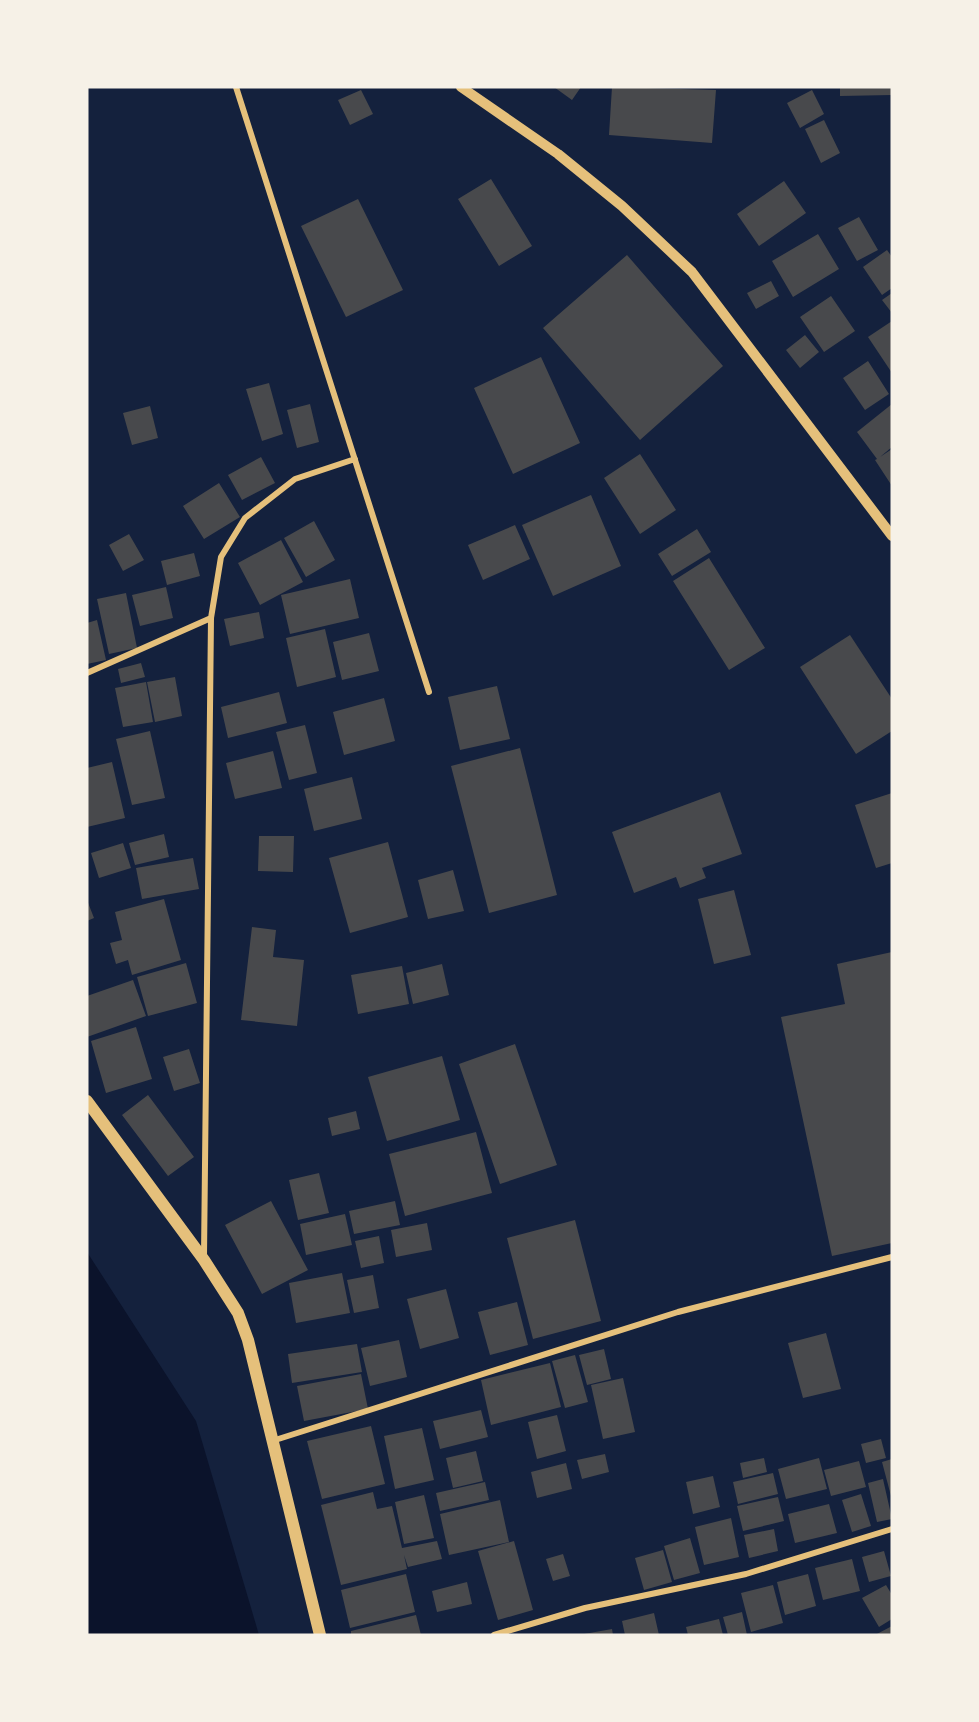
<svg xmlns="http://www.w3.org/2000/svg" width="979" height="1722" viewBox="0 0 979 1722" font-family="Commissioner,sans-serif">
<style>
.water{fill:#0b132b}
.building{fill:#48494c}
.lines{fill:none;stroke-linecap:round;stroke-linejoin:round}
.minor{stroke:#e5c07b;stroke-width:6}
.tertiary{stroke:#e5c07b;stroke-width:10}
.secondary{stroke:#e5c07b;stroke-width:12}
</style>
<rect width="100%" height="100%" fill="#14213d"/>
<path class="water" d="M87,1252L196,1421L259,1635H87Z"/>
<path class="building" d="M554,87H581L572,100Z
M612,87L716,90L712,143L609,135Z
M840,87H892V95L840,96Z
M361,90L373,114L350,125L338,100Z
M812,90L824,114L800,128L787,103Z
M824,120L840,153L821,163L805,129Z
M491,179L532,246L499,266L458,199Z
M784,181L806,213L759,246L737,214Z
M358,199L403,290L346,317L301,226Z
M859,217L878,250L857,261L838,228Z
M818,234L839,269L793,297L772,261Z
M887,250L892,257V288L882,295L863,267Z
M627,255L723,366L640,440L543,328Z
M771,281L779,296L756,309L747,293Z
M892,293V313L882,300Z
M831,296L855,331L824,352L800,317Z
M892,321V373L868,337Z
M805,335L819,352L800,368L786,350Z
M541,357L580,443L513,474L474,388Z
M868,361L889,394L865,410L843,378Z
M269,383L283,434L262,441L246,389Z
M310,404L319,442L297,448L287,410Z
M892,404V447L880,457L892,449V486L875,460L877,459L857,432Z
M150,406L158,438L132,445L123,413Z
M640,454L676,510L640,534L604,478Z
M261,457L275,483L242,500L228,475Z
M219,483L240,517L204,539L183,506Z
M591,495L621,566L553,596L522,525Z
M314,521L335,560L306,577L284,538Z
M515,525L530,559L483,580L468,545Z
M697,529L711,552L672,576L658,554Z
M129,534L144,560L123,571L109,545Z
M281,540L303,582L260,605L238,563Z
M194,553L200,576L167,585L161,561Z
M709,558L765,648L729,670L673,581Z
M350,579L359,618L290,634L281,595Z
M166,587L173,618L140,626L132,595Z
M126,593L137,648L109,654L97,599Z
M259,612L264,638L230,646L224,619Z
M97,620L106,660L87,664V623Z
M325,629L336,677L297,687L286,638Z
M369,633L379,671L342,680L333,642Z
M850,635L892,699V731L856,754L800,667Z
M141,663L145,677L121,683L118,669Z
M175,677L182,716L155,722L147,682Z
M146,682L153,722L123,727L115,688Z
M497,686L510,739L460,750L448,697Z
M279,692L287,723L228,738L221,707Z
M384,698L395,741L344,755L333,712Z
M305,725L317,773L289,780L276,732Z
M150,731L165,798L132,805L116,739Z
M520,748L557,895L489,913L451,766Z
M273,751L282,788L235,799L226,763Z
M112,762L125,818L87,827V768Z
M352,777L362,819L314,831L304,789Z
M720,792L742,854L702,868L706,878L680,888L676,877L634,893L612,832Z
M892,793V863L876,868L855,805Z
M164,834L169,857L135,865L129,843Z
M259,836H294L293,872L258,871Z
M388,842L408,917L350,933L329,858Z
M123,843L131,868L99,878L91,853Z
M193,858L199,889L142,899L136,868Z
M453,870L464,911L428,919L418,880Z
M734,890L751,955L714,964L698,899Z
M164,899L181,960L132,975L128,960L116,964L110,943L122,940L115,912Z
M87,900L94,918L87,921Z
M252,927L276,930L273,957L304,960L297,1026L241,1020Z
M892,952V1243L832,1256L781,1017L845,1004L837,964Z
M186,963L197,1003L148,1016L137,977Z
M442,964L449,995L413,1004L406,973Z
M402,966L409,1004L358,1014L351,975Z
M133,980L146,1016L87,1037V996Z
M136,1027L152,1079L106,1093L91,1041Z
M515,1044L557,1165L500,1184L459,1064Z
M189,1049L200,1083L174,1091L163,1057Z
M442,1056L460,1120L387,1141L368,1077Z
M148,1095L194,1157L168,1176L122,1115Z
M356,1111L360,1129L332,1136L328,1118Z
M476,1132L492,1193L405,1216L389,1154Z
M319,1173L329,1213L298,1220L289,1180Z
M271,1201L308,1270L262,1294L225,1225Z
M395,1201L400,1225L354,1234L349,1211Z
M345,1214L352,1245L306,1255L300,1224Z
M575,1220L601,1321L533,1339L507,1238Z
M427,1223L432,1250L396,1257L391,1230Z
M379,1236L384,1263L361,1268L355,1241Z
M342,1273L350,1313L296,1323L289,1283Z
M373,1275L379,1308L354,1313L347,1280Z
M446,1289L459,1338L420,1349L407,1299Z
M517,1302L528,1345L490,1355L478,1312Z
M826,1333L841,1389L803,1398L788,1343Z
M399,1340L407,1377L370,1386L361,1348Z
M357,1344L362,1372L292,1383L288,1354Z
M604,1349L611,1379L587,1385L579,1355Z
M575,1355L588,1402L565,1408L552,1361Z
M550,1363L561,1407L491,1425L481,1380Z
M361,1374L368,1409L304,1421L297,1386Z
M623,1378L635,1432L603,1439L591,1385Z
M481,1410L488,1437L440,1449L433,1421Z
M557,1415L566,1451L537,1459L528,1422Z
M371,1426L385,1484L322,1499L307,1441Z
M422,1428L434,1480L395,1489L384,1436Z
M881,1439L886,1458L866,1463L861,1444Z
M476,1451L483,1481L453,1488L446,1458Z
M605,1454L609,1472L582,1479L577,1460Z
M764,1458L767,1472L743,1478L740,1463Z
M819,1458L827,1489L786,1499L778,1469Z
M892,1459V1496H891L882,1462Z
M859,1461L866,1487L831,1496L824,1470Z
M566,1463L572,1489L537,1498L531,1472Z
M773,1473L778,1494L738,1504L733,1482Z
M713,1476L720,1507L693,1514L686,1482Z
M883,1479L892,1519L877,1522L868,1483Z
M485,1482L489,1500L440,1511L436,1493Z
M373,1492L377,1509L392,1506L402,1548L437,1541L442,1559L408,1567L404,1555L407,1569L341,1585L321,1505Z
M861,1494L871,1526L852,1532L842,1500Z
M424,1495L434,1538L404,1544L395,1502Z
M778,1497L784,1521L743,1531L737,1506Z
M500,1500L509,1542L449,1555L440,1514Z
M829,1504L837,1533L795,1543L788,1514Z
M731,1518L739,1557L704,1565L695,1527Z
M774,1529L778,1551L749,1558L744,1535Z
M690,1538L700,1573L674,1580L664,1546Z
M514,1541L533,1610L498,1620L478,1551Z
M663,1550L672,1582L644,1590L635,1558Z
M884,1551L891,1576L869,1582L862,1557Z
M563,1554L570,1576L553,1581L546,1559Z
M852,1559L860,1591L823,1600L815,1568Z
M406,1574L415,1612L350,1628L341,1590Z
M808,1574L816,1606L785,1615L777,1582Z
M467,1582L472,1604L437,1612L432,1591Z
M773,1585L783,1623L751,1632L741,1593Z
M886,1585L892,1595V1619L879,1627L862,1598Z
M742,1612L747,1635H728L723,1617Z
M654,1613L659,1635H625L622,1621Z
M416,1615L421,1635H351V1631Z
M719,1619L723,1635H688L686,1627Z
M892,1626V1635H875Z
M612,1629L613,1635H584V1634Z"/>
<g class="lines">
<path class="minor" d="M236,87L429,692
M87,673L211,618
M204,1256L211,618L221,557L245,518L295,479L355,459
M272,1441L678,1312L892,1257
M494,1635L585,1608L746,1574L892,1529"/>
<path class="tertiary" d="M461,87L558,154L622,206L692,272L892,536"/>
<path class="secondary" d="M87,1101L204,1260L238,1313L248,1340L320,1635"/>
</g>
<rect width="979" height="1722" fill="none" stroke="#f6f1e7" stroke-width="177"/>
</svg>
